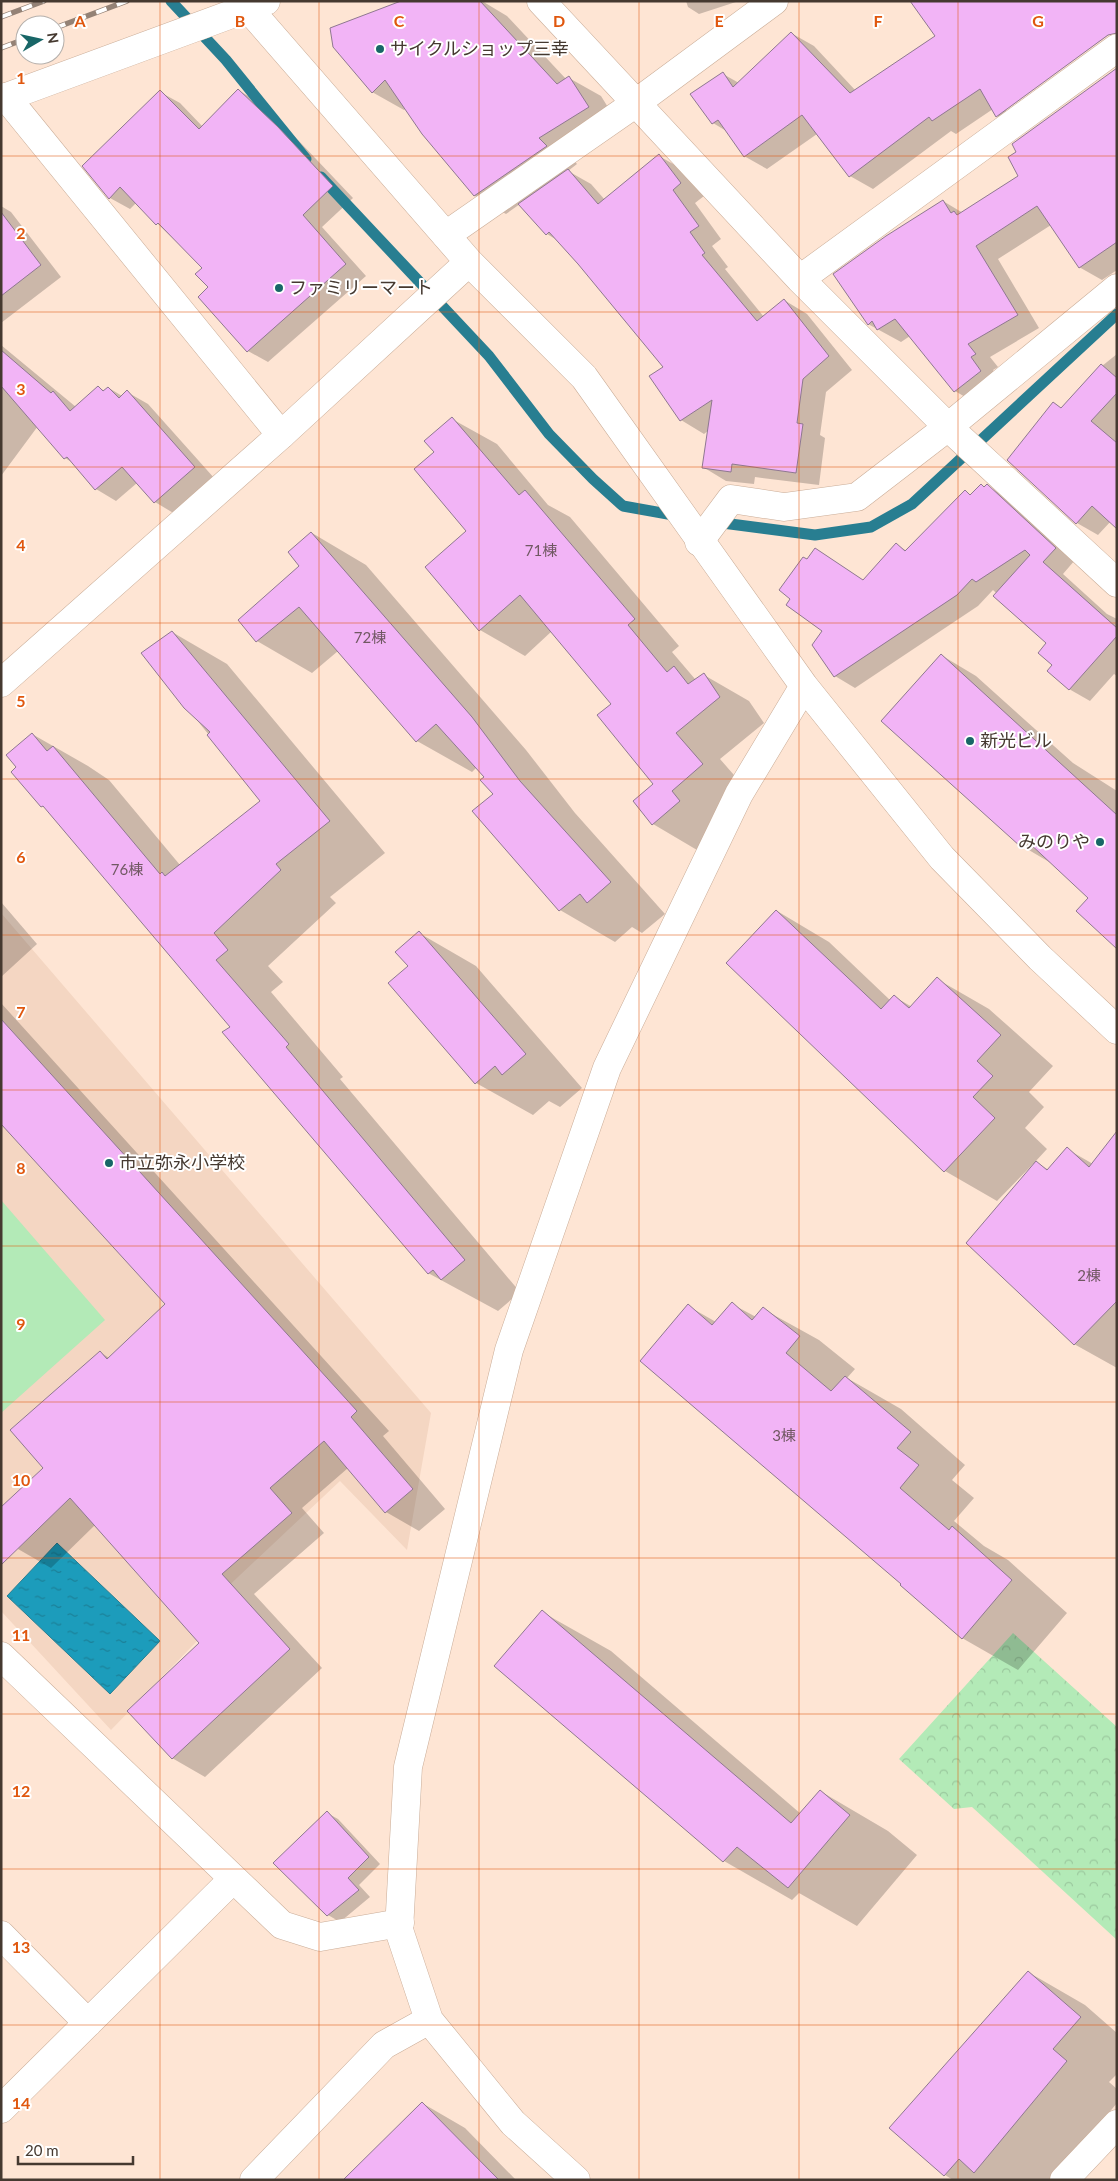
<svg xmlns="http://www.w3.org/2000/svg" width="1118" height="2181" viewBox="0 0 1118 2181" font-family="Lato,'Noto Sans JP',sans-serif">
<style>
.built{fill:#f4d6c2}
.grass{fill:#b3eab7}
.park{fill:url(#park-crowns)}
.water{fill:url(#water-ripples);stroke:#287e91}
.shadow{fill:#0003}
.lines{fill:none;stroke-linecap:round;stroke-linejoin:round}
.stream{stroke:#287e91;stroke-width:11}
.building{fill:#f2b4f6;stroke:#8f7890}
.minor-casing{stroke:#caad98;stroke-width:29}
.tertiary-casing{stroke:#caad98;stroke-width:29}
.secondary-casing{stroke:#caad98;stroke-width:29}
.minor{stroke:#fff;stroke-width:28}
.tertiary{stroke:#fff;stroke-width:28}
.secondary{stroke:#fff;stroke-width:28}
.rail-casing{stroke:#948276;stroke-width:5.5}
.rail{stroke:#fff;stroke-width:4;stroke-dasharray:11;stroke-linecap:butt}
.grid{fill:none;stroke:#e0570e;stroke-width:1;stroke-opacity:0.55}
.poi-dot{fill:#186667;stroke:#fff;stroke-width:2}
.labels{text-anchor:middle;stroke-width:4;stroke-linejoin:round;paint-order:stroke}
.number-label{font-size:15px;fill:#705862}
.poi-label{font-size:18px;fill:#453930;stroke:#fff;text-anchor:start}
.grid-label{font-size:16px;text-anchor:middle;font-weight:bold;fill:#e0570e;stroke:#fff;stroke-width:4;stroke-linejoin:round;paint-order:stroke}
</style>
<defs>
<pattern id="park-crowns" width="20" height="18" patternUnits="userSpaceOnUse" patternTransform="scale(1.25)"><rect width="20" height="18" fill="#b3eab7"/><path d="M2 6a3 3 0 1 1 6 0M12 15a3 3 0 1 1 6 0" fill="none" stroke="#9bc99e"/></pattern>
<pattern id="water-ripples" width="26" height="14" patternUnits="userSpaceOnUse" patternTransform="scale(1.25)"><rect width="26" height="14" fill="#1c9cbb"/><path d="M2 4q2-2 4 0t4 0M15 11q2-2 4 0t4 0" fill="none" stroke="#1b8098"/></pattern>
</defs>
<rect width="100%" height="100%" fill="#fee5d4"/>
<path class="built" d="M1,913L431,1413L407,1550L340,1481L186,1626L198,1640L111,1730L1,1611Z"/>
<path class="grass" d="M1,1200L105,1320L1,1413Z"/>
<path class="park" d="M1013,1633L1117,1727V1940L972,1807L954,1809L899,1759Z"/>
<path class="water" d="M57,1543L160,1641L110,1694L7,1596Z"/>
<path class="shadow" d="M404,1H482L507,16L566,79L569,78L601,96L619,125L570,156L577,164L568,171L591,184L605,200L659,156L682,169L704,196L695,203L721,239L712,246L728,267L725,269L764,317L784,300L807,314L852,370L826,392L820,435L825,438L819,485L755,477L754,484L726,481L703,467L709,430L704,434L681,420L665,367L579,263L557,240L547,234L520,204L506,214L475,196L423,133L406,108L404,110L372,92Z
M686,1H739L699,14L688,7Z
M1117,29L1006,108V111L1117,32V60L1020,129L997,116L993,109L956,134L951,131L873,189L850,176L817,134L767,169L744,156L728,132L713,123L723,74L739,83L791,33L814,46L856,91Z
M1117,68V270L1102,280L1079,267L1051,225L998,259L1039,328L990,357L998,367L993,370L1003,384L977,404L955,391L910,336L901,342L868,324L943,201L963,213L1020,176Z
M238,90L258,102L298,140L353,198L322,227L366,276L268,362L248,351L210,287L204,268L136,203L130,209L110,198L160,92L180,103L203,127Z
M1,206L11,212L61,277L1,323Z
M1,345L76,407L98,387L105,391L109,388L122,396L127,392L148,404L215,479L175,514L155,502L137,483L116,501L96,489L75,464L65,458L38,426L1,476Z
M1117,354V524L1111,521L1098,535L1077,523L1008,460L1054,404L1063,409L1097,370Z
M452,419L497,444L548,505L570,517L679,646L672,652L695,679L704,675L749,701L764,723L720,759L747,790L697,850L653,824L634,801L655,784L613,704L552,631L525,656L480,630L426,567L468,531L435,452Z
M987,486L1008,498L1075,560L1063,574L1107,614L1117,619V676L1114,674L1090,701L1069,689L1054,665L1048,643L993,590L978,606L855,688L835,676L807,561L816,549L867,585L897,545L907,551L965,492L971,496Z
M312,533L366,565L526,750L575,813L665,914L642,933L632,927L615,942L560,910L474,811L495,794L486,777L477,767L472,772L417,741L338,651L312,673L257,641L300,566Z
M172,632L227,664L385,853L330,897L336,903L268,966L283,982L271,992L343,1077L340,1079L520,1292L498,1311L428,1273L231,1027L48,810L42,806L18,767L32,734L88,766L109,780L180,865L262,801L143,653Z
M941,655L976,676L1073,763L1117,791V948L1090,898L1056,866L1022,846L882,720Z
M1,902L37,944L1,977Z
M777,911L829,942L891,1001L895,997L912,1007L937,979L989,1009L1053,1066L1029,1092L1044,1107L1025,1128L1047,1149L1035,1162L1049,1170L1067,1149L1093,1164L1117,1146V1368L1074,1344L1034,1165L1033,1164L997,1201L945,1171L727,963Z
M419,933L476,966L582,1088L560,1107L549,1101L533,1115L476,1083L410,966Z
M1,1003L389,1431L383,1436L445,1509L419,1531L386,1512L348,1468L302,1508L324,1533L254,1594L322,1668L205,1777L172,1758L200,1643L95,1525L51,1568L18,1549L44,1468L100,1352L109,1358L167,1304L1,1122Z
M732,1304L756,1317L763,1309L819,1340L855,1369L847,1378L901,1409L965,1465L952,1480L974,1498L954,1521L984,1546L1008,1560L1067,1613L1018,1670L962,1638L903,1584L688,1306L716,1322Z
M542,1612L611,1651L801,1814L820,1791L888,1831L917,1855L857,1926L799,1893L792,1900L724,1861L496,1666Z
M327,1813L338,1819L380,1864L359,1885L370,1897L340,1922L328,1915L275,1863Z
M1028,1972L1085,2005L1117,2033V2074L1109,2082L1117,2089V2103L1053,2180H953L945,2175Z
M422,2103L465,2128L516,2180H345Z"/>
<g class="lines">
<path class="stream" d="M171,1L226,60L306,159
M321,177L489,356L549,434L593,479L623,506L679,516
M715,522L815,535L871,527L912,504L1117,314"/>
</g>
<path class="building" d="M401,1H480L557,84L569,76L589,107L539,138L547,146L474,196L422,134L385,80L372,93L333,47L330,28Z
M910,1H1117V33L1108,35L996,117L980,89L932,121L929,117L849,177L802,115L744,157L718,120L712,124L690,94L723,72L733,87L791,32L850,93L935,36Z
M1117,68V242L1079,268L1037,206L976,246L1018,315L968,344L976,354L971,357L981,371L954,392L895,319L877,330L872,321L868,325L833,274L886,236L943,200L951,213L954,211L957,215L1018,176L1008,157L1016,152L1012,144Z
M238,89L278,127L333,186L303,215L346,264L247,352L198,297L208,287L195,274L202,268L158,223L156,225L120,187L109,199L82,166L160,90L199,129Z
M659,154L681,183L673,190L699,226L690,232L705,253L702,255L757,321L784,299L829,356L803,379L797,423L803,424L796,473L732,464L731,472L702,468L712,400L680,421L649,376L663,367L578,264L549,232L546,235L518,204L568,169L598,204Z
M1,212L41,265L1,296Z
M1,350L51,393L53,391L70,411L98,386L103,391L108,387L119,398L127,390L195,467L154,503L122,467L95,490L67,457L64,459L1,386Z
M1101,364L1117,378V393L1091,421L1117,443V529L1092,506L1076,524L1007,460L1053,402L1061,408Z
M452,417L519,495L525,490L635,619L628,625L667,672L674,666L688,684L704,673L720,697L676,733L703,764L672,791L680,801L652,825L633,801L653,784L597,715L611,704L520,595L479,631L425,567L466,531L414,469L434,452L424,441Z
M981,484L984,487L987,484L1056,548L1043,562L1117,628V636L1069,690L1047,671L1052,665L1038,653L1046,643L993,596L1030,555L1025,550L976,582L972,579L957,595L834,677L812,645L822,631L786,605L790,599L779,590L803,557L807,559L815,548L863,580L896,543L905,551L965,490L970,495Z
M311,532L472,717L520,781L611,882L587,903L580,894L559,911L472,811L493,794L480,780L484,777L436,724L416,742L299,607L256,642L238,620L299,566L288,552Z
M172,631L330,821L276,864L281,870L214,933L228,950L216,960L289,1044L286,1047L465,1260L441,1280L433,1270L428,1274L222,1032L230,1027L43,806L41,807L11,772L16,767L6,755L32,733L47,751L53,746L160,874L162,872L165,876L260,801L207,735L210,732L184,708L141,653Z
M941,654L1117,815V949L1076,911L1088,898L1027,841L1021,847L881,721Z
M776,910L881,1009L894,995L909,1008L937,977L1001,1035L977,1061L993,1076L973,1097L995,1118L944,1172L726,963Z
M419,931L526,1054L502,1075L495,1066L475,1084L388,983L408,966L395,952Z
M1,1019L357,1411L351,1417L413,1489L385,1513L324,1441L270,1488L292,1513L222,1574L290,1649L172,1759L127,1711L199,1643L70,1498L1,1565V1507L43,1468L10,1430L100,1351L107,1359L165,1304L1,1124Z
M1117,1131V1301L1074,1345L966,1243L1036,1161L1047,1170L1067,1147L1089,1167Z
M732,1302L752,1320L763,1307L800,1336L786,1353L831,1391L845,1376L911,1432L897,1448L919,1465L900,1488L949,1530L952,1526L1012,1580L962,1639L900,1585L901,1584L640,1361L688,1304L712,1325Z
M542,1610L791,1823L820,1790L850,1815L788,1888L737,1847L723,1862L494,1666Z
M327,1811L369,1857L348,1878L359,1890L327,1916L273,1863Z
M1028,1971L1081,2017L1053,2049L1067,2061L974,2173L959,2159L944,2176L889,2128Z
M422,2102L499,2180H343Z"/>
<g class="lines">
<g class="minor-casing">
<path id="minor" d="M541,1L800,279L948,427L1117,583
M6,97L281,435
M446,235L636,103L774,1
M800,279L1117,48
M699,542L731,499L784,507L857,497L948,427L1117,288
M1,1656L282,1925L320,1937L400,1923
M1,1935L88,2023
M1,2109L233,1879"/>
</g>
<g class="tertiary-casing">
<path id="tertiary" d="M1,99L248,8L469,262L584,377L804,686L942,858L1040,958L1117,1030
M1,683L281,435L469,262
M254,2180L384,2045L429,2020
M576,2180L513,2123L429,2020L399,1930L408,1767L509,1350L607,1068L739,794L804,686
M1064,2180L1117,2124"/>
</g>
<g class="secondary-casing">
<path id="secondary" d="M242,1L248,8L266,1"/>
</g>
<use href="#minor" class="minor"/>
<use href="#tertiary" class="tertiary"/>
<use href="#secondary" class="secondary"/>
<g class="rail-casing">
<path id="rail" d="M1,17L44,1
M55,28L127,1
M1,48L25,39"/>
</g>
<use href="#rail" class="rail"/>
</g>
<path class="grid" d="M160,1V2180M319,1V2180M479,1V2180M639,1V2180M799,1V2180M958,1V2180M1,156H1117M1,312H1117M1,467H1117M1,623H1117M1,779H1117M1,935H1117M1,1090H1117M1,1246H1117M1,1402H1117M1,1558H1117M1,1714H1117M1,1869H1117M1,2025H1117"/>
<g class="poi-dot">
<circle cx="380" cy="49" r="5"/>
<circle cx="279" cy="288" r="5"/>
<circle cx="970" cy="741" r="5"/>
<circle cx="1100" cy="842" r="5"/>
<circle cx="109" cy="1163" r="5"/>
</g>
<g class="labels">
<g class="number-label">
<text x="541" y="556">71棟</text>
<text x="370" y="643">72棟</text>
<text x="127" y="875">76棟</text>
<text x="1089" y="1281">2棟</text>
<text x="784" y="1441">3棟</text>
</g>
<g class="poi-label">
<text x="390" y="55">サイクルショップ三幸</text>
<text x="289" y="294">ファミリーマート</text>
<text x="980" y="747">新光ビル</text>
<text x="1090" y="848" text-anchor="end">みのりや</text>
<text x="119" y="1169">市立弥永小学校</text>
</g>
</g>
<g class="grid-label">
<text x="80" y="27">A</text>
<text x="240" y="27">B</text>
<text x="399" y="27">C</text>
<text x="559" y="27">D</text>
<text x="719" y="27">E</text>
<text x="878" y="27">F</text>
<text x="1038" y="27">G</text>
<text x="21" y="84">1</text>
<text x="21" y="239">2</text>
<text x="21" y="395">3</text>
<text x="21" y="551">4</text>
<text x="21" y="707">5</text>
<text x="21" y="863">6</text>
<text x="21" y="1018">7</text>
<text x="21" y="1174">8</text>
<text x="21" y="1330">9</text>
<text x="21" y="1486">10</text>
<text x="21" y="1641">11</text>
<text x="21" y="1797">12</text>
<text x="21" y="1953">13</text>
<text x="21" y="2109">14</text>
</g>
<rect width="1118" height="2181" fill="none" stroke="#453930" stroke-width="5"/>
<g transform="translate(40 40) rotate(81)"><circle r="24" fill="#ffffff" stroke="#b5b0ac"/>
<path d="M0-4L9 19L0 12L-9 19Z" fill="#186667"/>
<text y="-8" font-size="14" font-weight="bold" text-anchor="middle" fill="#453930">N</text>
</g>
<path d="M18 2156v8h115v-8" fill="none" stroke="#453930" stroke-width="2.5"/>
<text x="25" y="2156" font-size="15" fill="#453930" stroke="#ffffff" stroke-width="4" paint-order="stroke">20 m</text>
</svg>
